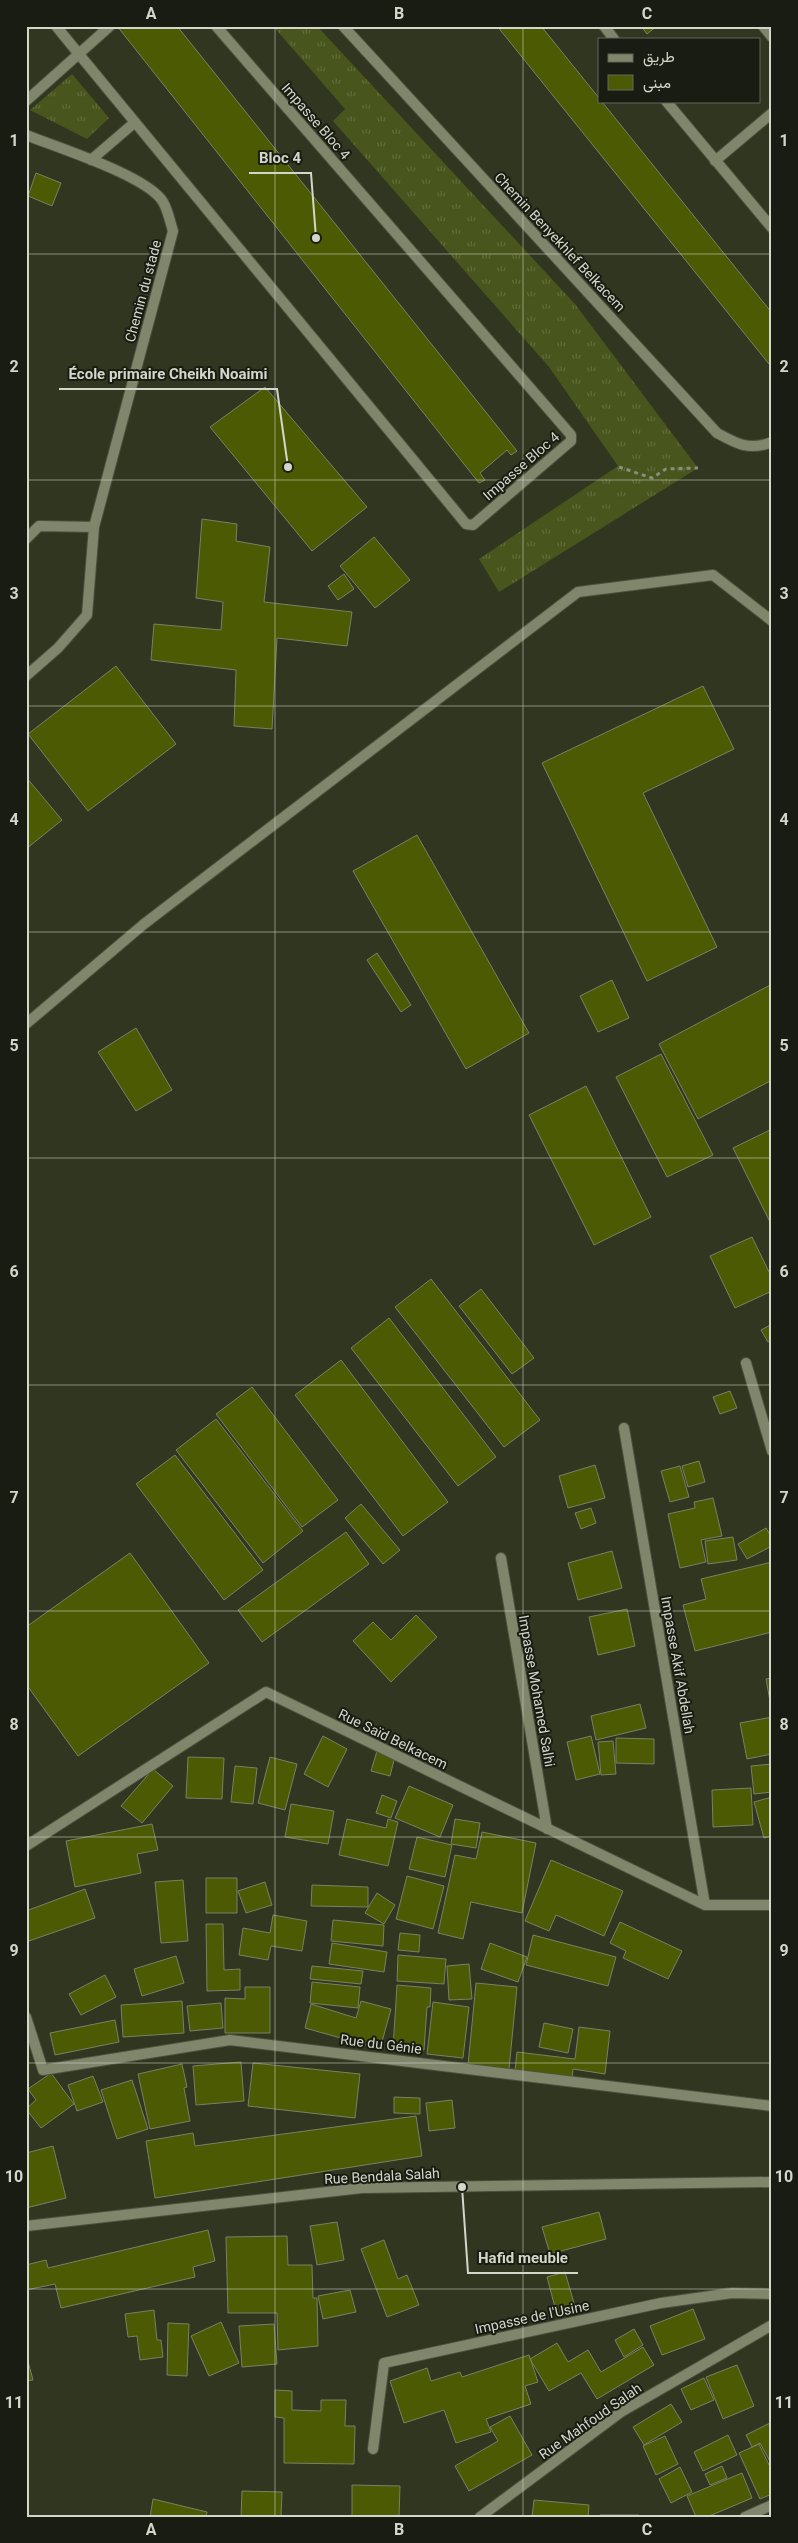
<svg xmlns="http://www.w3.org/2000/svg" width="798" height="2543" viewBox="0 0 798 2543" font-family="Roboto,Vazirmatn,sans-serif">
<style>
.grass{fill:url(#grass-tufts)}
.building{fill:#4c5b03;stroke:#798066}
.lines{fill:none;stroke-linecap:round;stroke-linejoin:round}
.service-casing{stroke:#4c513d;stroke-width:12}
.pedestrian-casing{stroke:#4c513d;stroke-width:12}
.minor-casing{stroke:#4c513d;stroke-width:12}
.path{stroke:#898e7c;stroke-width:3;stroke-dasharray:4 4;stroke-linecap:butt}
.service{stroke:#7f866c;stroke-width:10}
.pedestrian{stroke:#7f866c;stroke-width:10}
.minor{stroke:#7f866c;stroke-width:10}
.grid{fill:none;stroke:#d3d7c9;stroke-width:1;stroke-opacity:0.55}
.labels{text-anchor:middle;stroke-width:4;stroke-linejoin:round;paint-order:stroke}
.street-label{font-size:14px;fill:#d3d7c9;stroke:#191c12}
.leader{fill:none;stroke:#d3d7c9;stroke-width:2}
.callout-dot{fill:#d3d7c9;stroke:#191c12;stroke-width:2}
.callout-label{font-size:15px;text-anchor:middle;font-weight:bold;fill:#d3d7c9;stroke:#191c12;stroke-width:4;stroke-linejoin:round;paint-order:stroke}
.neatline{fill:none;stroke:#d3d7c9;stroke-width:2}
.grid-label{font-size:16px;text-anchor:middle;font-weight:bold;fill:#d3d7c9}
</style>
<defs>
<pattern id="grass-tufts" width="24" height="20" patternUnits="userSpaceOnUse" patternTransform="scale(1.25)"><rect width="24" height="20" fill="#48551c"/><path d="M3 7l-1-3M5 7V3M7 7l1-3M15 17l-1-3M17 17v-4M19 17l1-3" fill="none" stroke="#626d3c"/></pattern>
</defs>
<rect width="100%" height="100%" fill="#30361f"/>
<path class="grass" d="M273,26H317L575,304L698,468L499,592L479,559L618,466L549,367L333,121L345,109Z
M72,74L109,118L87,139L30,110Z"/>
<path class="building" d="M117,26H177L517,451L511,455L507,450L480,473L485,480L479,483Z
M497,26H541L772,313V362L769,364Z
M641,26H657L647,34Z
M36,173L61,183L52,206L28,196Z
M265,387L367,507L312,551L210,427Z
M202,519L237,524L236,541L270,547L264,602L352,612L347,646L277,638L272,729L234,726L236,670L151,660L154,624L221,630L223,602L196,598Z
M374,537L410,580L375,608L340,566Z
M344,574L354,589L338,600L328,586Z
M116,666L176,744L88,811L28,734Z
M703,686L734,749L643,793L717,947L647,981L542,763Z
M26,777L62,820L26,849Z
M417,835L529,1033L466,1069L353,871Z
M377,953L411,1005L401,1012L367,960Z
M612,980L629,1018L598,1032L580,996Z
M772,984V1080L698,1119L659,1044Z
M136,1028L172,1090L136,1111L98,1052Z
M661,1054L713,1155L667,1177L616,1077Z
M586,1086L651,1217L594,1245L529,1115Z
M772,1129V1226L733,1148Z
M752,1237L772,1278V1291L735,1308L710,1256Z
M431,1279L540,1420L504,1447L395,1307Z
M481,1289L534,1358L512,1374L459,1306Z
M389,1318L496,1457L458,1486L351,1348Z
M772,1324V1340L768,1342L761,1330Z
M341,1360L448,1502L403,1536L295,1395Z
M252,1387L338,1500L302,1527L216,1414Z
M730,1391L737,1408L720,1414L713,1397Z
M216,1419L303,1531L263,1563L176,1450Z
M175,1455L263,1570L224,1600L136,1484Z
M699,1461L705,1482L688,1487L682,1466Z
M595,1465L605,1498L568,1508L559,1476Z
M680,1466L689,1497L670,1502L661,1471Z
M713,1498L722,1536L701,1540L706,1562L680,1568L668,1514L695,1508L694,1502Z
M361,1504L400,1550L383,1564L345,1518Z
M591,1508L596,1523L581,1529L575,1513Z
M766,1528L772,1538V1546L747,1559L738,1544Z
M346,1532L369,1564L262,1642L238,1610Z
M733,1537L737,1560L708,1564L705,1541Z
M612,1551L622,1588L578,1600L568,1563Z
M130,1553L209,1663L78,1756L26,1684V1627Z
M772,1562V1632L695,1651L683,1605L706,1599L701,1579Z
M627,1609L635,1646L598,1655L589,1617Z
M416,1615L437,1637L391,1682L353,1641L373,1622L391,1640Z
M772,1678V1712L766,1679Z
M640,1704L646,1728L596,1740L591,1716Z
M772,1717V1754L747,1759L740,1723Z
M323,1736L347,1749L328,1787L304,1774Z
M591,1736L600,1774L576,1780L567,1742Z
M616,1738L654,1739V1764L616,1763Z
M613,1741L616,1774L601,1775L598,1742Z
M377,1751L395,1756L390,1776L371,1771Z
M188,1757L224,1758L222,1799L186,1798Z
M270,1757L297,1764L285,1810L258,1803Z
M772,1764V1792L754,1794L751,1766Z
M235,1766L257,1768L253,1804L231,1802Z
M153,1769L173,1786L142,1823L121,1806Z
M409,1786L453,1805L440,1837L395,1818Z
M751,1788L753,1825L713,1827L712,1790Z
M382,1795L397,1801L391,1818L376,1813Z
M772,1797V1836L764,1838L754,1802Z
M291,1804L334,1811L328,1844L285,1837Z
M347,1819L386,1828L388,1819L398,1822L388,1866L339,1855Z
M455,1819L480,1823L476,1848L451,1844Z
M152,1824L158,1850L137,1854L141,1873L75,1887L66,1841Z
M482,1832L536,1843L522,1913L471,1902L463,1939L438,1933L455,1855L476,1859Z
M417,1837L452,1845L445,1877L409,1869Z
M551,1860L623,1891L604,1936L556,1915L549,1931L525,1921Z
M407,1876L444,1886L433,1929L396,1919Z
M206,1878H237V1913H206Z
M183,1880L188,1941L161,1943L155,1882Z
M265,1882L272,1905L246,1913L238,1891Z
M312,1885L368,1887V1907L311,1906Z
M85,1889L95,1918L26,1942V1911Z
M377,1893L395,1905L384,1924L365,1913Z
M273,1915L307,1921L302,1951L271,1946L268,1960L239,1955L243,1928L270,1933Z
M333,1920L384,1925L383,1946L331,1941Z
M620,1922L682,1951L668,1979L623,1958L626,1951L610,1943Z
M206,1924H223L224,1970L240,1969V1990L207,1991Z
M400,1933L420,1935L419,1952L398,1950Z
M533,1935L616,1957L608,1986L526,1965Z
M332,1943L387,1952L384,1972L329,1964Z
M490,1943L527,1957L518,1982L481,1969Z
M398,1955L446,1959L444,1984L397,1981Z
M176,1956L184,1983L142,1996L134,1969Z
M469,1964L472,1999L449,2000L447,1966Z
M312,1966L363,1971L361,1984L310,1979Z
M105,1975L116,1997L81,2015L69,1994Z
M312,1982L360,1987L358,2008L310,2003Z
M476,1983L517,1987L509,2069L468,2065Z
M397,1985L431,1988L430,2007H427L424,2050L393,2048Z
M245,1987H270V2033H225V1998L245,1999Z
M182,2001L184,2033L123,2037L121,2005Z
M361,2001L391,2009L380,2049L305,2028L311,2004L356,2018Z
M433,2002L469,2007L463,2058L427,2054Z
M221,2003L223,2028L190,2031L187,2006Z
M115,2020L119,2042L55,2055L50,2033Z
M544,2023L573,2029L568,2053L539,2047Z
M579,2027L610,2031L605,2074L573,2069L572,2080L515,2071L517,2052L575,2059Z
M241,2062L244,2101L196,2105L193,2066Z
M253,2063L360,2074L355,2118L248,2106Z
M182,2064L187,2087L184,2088L190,2121L150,2129L138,2074Z
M51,2073L74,2104L41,2128L26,2109L36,2100L28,2089Z
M93,2076L103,2102L77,2111L68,2085Z
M132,2080L148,2129L117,2139L101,2090Z
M394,2097L420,2098V2114L394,2113Z
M452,2100L455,2128L429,2131L426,2103Z
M416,2116L422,2156L155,2198L146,2141L193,2133L195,2146Z
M53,2146L66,2198L26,2208V2153Z
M599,2212L606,2239L550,2254L542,2227Z
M337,2222L344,2260L317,2265L310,2226Z
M208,2230L215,2261L193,2267L195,2277L61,2308L55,2284L26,2290V2265L46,2260L48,2268Z
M287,2236L288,2265H312L313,2298H317L318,2346L278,2350L277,2313H228L226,2237Z
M384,2240L398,2279L407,2275L419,2305L387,2317L361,2249Z
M565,2272L576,2310L557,2315L547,2277Z
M350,2290L356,2312L323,2319L318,2296Z
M693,2309L705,2339L662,2355L650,2326Z
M154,2310L157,2340H161L163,2357L140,2360L137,2336L128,2337L125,2314Z
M221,2322L239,2363L209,2376L191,2336Z
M168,2323L189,2324L187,2376L167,2375Z
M274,2324L277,2364L242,2367L239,2326Z
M634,2329L643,2345L624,2357L615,2340Z
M557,2343L568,2362L588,2350L601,2372L643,2347L654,2365L597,2399L581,2373L549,2391L530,2359Z
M26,2354L33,2380L26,2381Z
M529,2355L538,2382L525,2386L531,2404L486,2419L491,2432L456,2443L444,2410L404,2423L390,2381L427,2368L431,2381L460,2372L462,2377Z
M737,2365L754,2406L723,2419L706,2377Z
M704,2378L714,2400L691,2410L681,2389Z
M275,2390L292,2391V2410L321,2411V2400H346L345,2426H355L354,2464L284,2463V2418L275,2417Z
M671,2404L682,2422L644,2445L633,2427Z
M510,2416L532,2455L469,2491L455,2466L498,2441L490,2427Z
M772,2422V2465L760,2443L752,2447L746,2435Z
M728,2435L737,2455L703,2471L694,2452Z
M665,2436L678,2464L656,2475L643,2446Z
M759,2444L772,2471V2494L760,2499L739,2453Z
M722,2466L727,2478L710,2485L705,2474Z
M680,2467L692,2492L671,2503L659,2479Z
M742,2473L752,2498L707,2517H696L687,2496Z
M352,2485L400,2486L399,2517H352Z
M242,2491L282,2492L281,2517H241Z
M153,2499L207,2512L206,2517H150Z
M534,2500L589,2505L588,2517H532Z
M600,2515H639V2517H600Z"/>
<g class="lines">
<g class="service-casing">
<path id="service" d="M26,1024L144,924L578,592L713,575L772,621"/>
</g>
<g class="pedestrian-casing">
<path id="pedestrian" d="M56,26L78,53"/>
</g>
<g class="minor-casing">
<path id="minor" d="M343,26L717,433C737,444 749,451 772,442
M604,26L614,39
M763,26L772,37
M78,53L466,524L473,525L571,441V435L216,26
M26,101L110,26
M666,101L772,228
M26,135C56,147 148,176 163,202C168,210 170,222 173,231L94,527L87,615L58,648L26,676
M91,160L134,123
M715,161L772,113
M26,539L39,526L94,527
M746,1363L772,1451
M624,1428L705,1905
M501,1558L547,1829
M26,1846L266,1692L705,1905H772
M26,2017L43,2070L230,2040L772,2106
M26,2226L362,2188L772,2182
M373,2449L384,2363L661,2303L732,2293L772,2294
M480,2517L621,2412L772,2325
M745,2517L772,2505"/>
</g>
<path class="path" d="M619,467L652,478L666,469L698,468"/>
<use href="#service" class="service"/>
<use href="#pedestrian" class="pedestrian"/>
<use href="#minor" class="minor"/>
</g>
<path class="grid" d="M275,26V2517M523,26V2517M26,254H772M26,480H772M26,706H772M26,932H772M26,1158H772M26,1385H772M26,1611H772M26,1837H772M26,2063H772M26,2289H772"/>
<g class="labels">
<g class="street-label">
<text transform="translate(316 121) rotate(49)" y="5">Impasse Bloc 4</text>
<text transform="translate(560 242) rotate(47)" y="5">Chemin Benyekhlef Belkacem</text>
<text transform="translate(143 291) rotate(-75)" y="5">Chemin du stade</text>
<text transform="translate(521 466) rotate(-41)" y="5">Impasse Bloc 4</text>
<text transform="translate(678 1665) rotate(80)" y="5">Impasse Akif Abdellah</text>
<text transform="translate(537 1691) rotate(80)" y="5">Impasse Mohamed Salhi</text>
<text transform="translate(393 1739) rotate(26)" y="5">Rue Saïd Belkacem</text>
<text transform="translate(381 2044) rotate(7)" y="5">Rue du Génie</text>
<text transform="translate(382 2176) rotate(-3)" y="5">Rue Bendala Salah</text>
<text transform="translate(532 2317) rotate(-12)" y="5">Impasse de l'Usine</text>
<text transform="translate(590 2421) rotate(-35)" y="5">Rue Mahfoud Salah</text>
</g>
</g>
<path class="leader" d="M316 238L311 173H249M288 467L277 389H59M462 2187L468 2273H578"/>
<g class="callout-dot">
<circle cx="316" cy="238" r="5"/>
<circle cx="288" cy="467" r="5"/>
<circle cx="462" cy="2187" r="5"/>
</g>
<g class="callout-label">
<text x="280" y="163">Bloc 4</text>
<text x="168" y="379">École primaire Cheikh Noaimi</text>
<text x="523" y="2263">Hafid meuble</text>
</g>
<rect width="798" height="2543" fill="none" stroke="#191c12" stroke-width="55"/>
<rect x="598" y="38" width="162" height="65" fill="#191c12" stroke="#63675b"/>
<rect x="608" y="54" width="25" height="8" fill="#7f866c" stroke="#63675b"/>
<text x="643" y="62" font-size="15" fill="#d3d7c9">طريق</text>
<rect x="608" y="75" width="25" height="15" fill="#4c5b03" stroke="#63675b"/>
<text x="643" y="88" font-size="15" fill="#d3d7c9">مبنى</text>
<rect x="28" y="28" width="742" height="2488" class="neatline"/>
<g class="grid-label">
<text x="151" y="19">A</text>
<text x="399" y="19">B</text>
<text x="647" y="19">C</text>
<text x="14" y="146">1</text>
<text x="784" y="146">1</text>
<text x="14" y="372">2</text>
<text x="784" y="372">2</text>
<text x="14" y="599">3</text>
<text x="784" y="599">3</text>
<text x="14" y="825">4</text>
<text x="784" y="825">4</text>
<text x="14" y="1051">5</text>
<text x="784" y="1051">5</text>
<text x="14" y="1277">6</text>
<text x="784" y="1277">6</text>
<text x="14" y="1503">7</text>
<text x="784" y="1503">7</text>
<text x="14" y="1730">8</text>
<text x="784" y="1730">8</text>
<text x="14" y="1956">9</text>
<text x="784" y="1956">9</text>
<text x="14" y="2182">10</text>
<text x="784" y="2182">10</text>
<text x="14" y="2408">11</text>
<text x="784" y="2408">11</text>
<text x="151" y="2535">A</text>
<text x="399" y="2535">B</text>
<text x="647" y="2535">C</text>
</g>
</svg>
